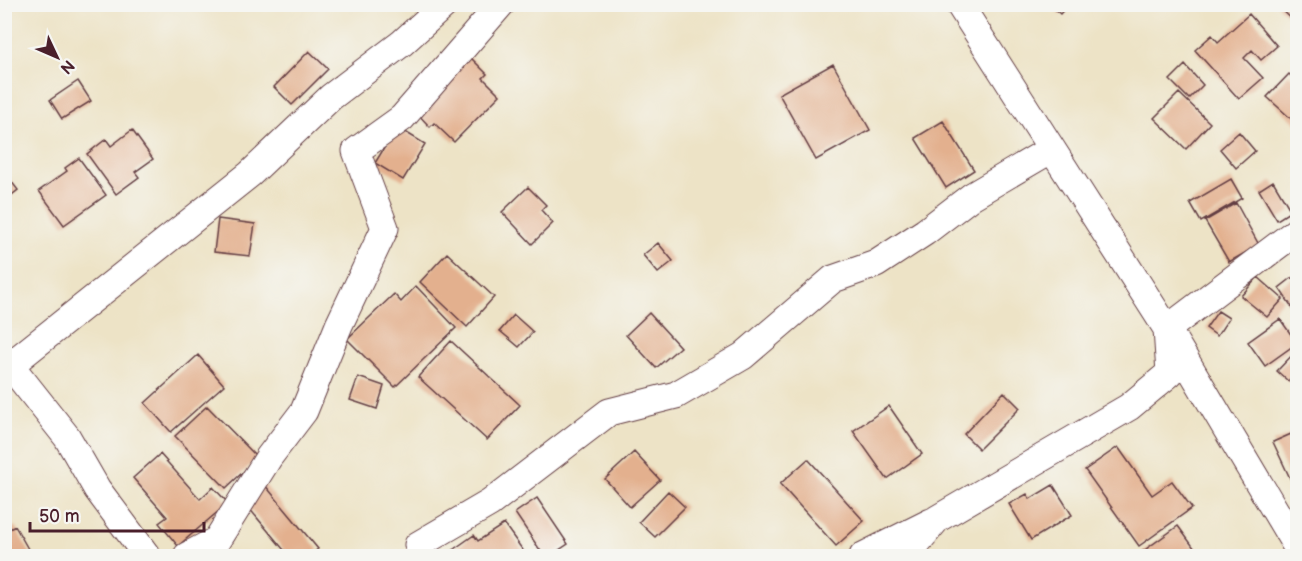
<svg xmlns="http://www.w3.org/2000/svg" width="1302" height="561" viewBox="0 0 1302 561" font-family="'Balsamiq Sans',sans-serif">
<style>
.building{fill:#e3b08e}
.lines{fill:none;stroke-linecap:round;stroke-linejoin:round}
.minor-casing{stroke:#623c42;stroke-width:29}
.minor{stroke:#fff;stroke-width:27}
</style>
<rect width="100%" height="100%" fill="#f6f6f2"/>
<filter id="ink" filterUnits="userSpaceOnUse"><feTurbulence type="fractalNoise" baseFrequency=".0167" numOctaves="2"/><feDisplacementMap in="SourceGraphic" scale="12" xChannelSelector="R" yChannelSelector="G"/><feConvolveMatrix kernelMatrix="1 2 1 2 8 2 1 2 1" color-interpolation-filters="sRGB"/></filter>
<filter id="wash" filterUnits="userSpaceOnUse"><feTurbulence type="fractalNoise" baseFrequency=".008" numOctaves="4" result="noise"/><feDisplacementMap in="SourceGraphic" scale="24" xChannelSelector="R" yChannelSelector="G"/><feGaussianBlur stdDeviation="1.35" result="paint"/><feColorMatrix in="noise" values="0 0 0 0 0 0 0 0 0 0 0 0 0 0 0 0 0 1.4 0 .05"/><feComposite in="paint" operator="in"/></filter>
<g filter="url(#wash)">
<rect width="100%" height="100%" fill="#ede3c6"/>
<g id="blocks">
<path class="building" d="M1049,4H1069L1060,14Z
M1276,4H1298V25Z
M1249,14L1277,46L1261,60L1252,50L1244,58L1263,78L1239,99L1195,50L1212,35L1218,42Z
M309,51L328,69L292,105L274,87Z
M468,55L487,74L483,78L500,95L454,142L434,123L430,127L414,110Z
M833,64L870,130L816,160L779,94Z
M1185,65L1203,85L1189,99L1170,80Z
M1289,74L1298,82V125L1267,97Z
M78,81L91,101L62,119L50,100Z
M1179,93L1210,123L1186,149L1154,118Z
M943,121L974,170L946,188L915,138Z
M397,127L425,144L403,180L375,163Z
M132,130L153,159L135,172L139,177L116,194L87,154L106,139L111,146Z
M1239,132L1255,151L1236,168L1220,149Z
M79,158L106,195L64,225L39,191L67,171L65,168Z
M4,172L18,190L4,201Z
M1231,179L1242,198L1201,222L1190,203Z
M1273,181L1291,211L1277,220L1259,190Z
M528,187L546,205L541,210L553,223L532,244L502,212Z
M1236,203L1259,245L1229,262L1205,221Z
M218,219L255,224L250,256L214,252Z
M658,243L673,261L658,273L643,255Z
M447,253L494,297L467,327L420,282Z
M1258,277L1283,299L1267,317L1241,296Z
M1293,277L1298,284V316L1279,288Z
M416,286L456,328L395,387L347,339L394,294L401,302Z
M1218,311L1229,318L1217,336L1206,328Z
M649,313L680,347L656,368L626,335Z
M514,315L533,332L519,347L500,331Z
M1280,319L1297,343L1265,366L1248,342Z
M451,341L520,405L487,440L418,377Z
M1298,349V371L1288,381L1277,371Z
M198,355L224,385L171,432L145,403Z
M358,377L384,386L377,409L350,400Z
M1004,392L1020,408L979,449L964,434Z
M207,406L258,458L226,488L175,436Z
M889,406L922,454L887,479L853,431Z
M1298,431V490L1296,491L1273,442Z
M1118,447L1152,495L1172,481L1192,508L1139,546L1085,470Z
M634,452L660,480L630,507L605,479Z
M160,454L200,499L213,487L228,503L178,546L159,523L167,517L133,478Z
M808,459L864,521L836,546L780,484Z
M264,484L318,549L309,556H289L243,501Z
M1053,485L1072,515L1031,540L1009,504L1027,494L1030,499Z
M668,491L685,507L655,537L639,522Z
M537,498L568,544L550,556H544L515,513Z
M504,524L527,556H449L447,554L474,535L478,541Z
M15,526L32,556H4V532Z
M1178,526L1200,556H1145L1142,552Z"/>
</g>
</g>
<g filter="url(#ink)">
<use href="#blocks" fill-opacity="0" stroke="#623c42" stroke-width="1.5"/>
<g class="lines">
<g class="minor-casing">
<path id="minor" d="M959,4L1167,329L1298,549
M10,365L67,437L97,489L147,556
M4,370L250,174L331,97L402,43L445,4
M187,556L217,540L269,457L304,411L339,325L385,228L356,151L402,118L501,4
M424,556L418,545L490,503L609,412L676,395L743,356L833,279L876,264L925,232L972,196L1050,150
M863,556L931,522
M906,556L937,519L1129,407L1170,373L1167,329L1298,230"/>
</g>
<use href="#minor" class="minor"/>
</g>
</g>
<rect width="1302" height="561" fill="none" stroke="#f6f6f2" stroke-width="24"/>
<g transform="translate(57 57) rotate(134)" stroke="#f6f6f2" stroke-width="4.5" paint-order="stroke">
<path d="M0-4.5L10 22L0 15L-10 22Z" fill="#4a1f2b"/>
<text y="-9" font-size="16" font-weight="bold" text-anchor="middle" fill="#4a1f2b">N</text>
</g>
<path d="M30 522v9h174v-9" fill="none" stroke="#4a1f2b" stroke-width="3"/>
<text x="39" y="522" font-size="18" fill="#4a1f2b" stroke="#f6f6f2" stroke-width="4.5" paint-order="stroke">50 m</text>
</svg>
